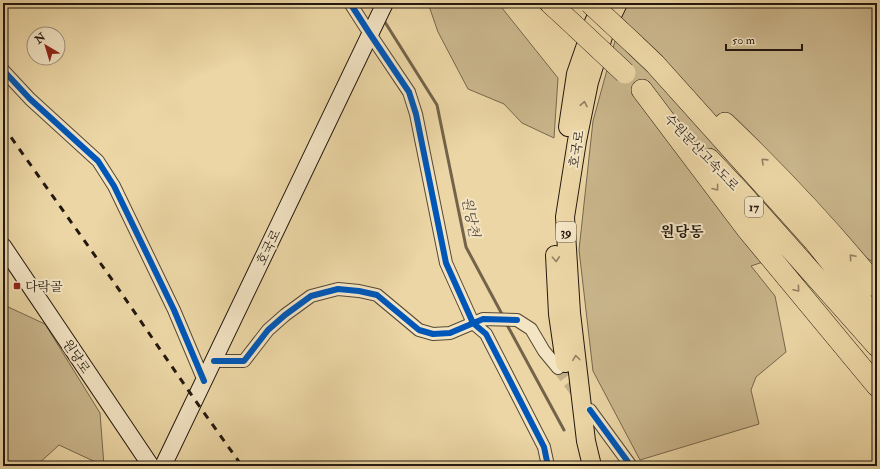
<svg xmlns="http://www.w3.org/2000/svg" width="880" height="469" viewBox="0 0 880 469" font-family="'IM FELL Double Pica','Noto Serif KR',serif">
<style>
.green{fill:#cab68c;stroke:#76674e}
.lines{fill:none;stroke-linecap:round;stroke-linejoin:round}
.stream{stroke:#73634a;stroke-width:3}
.street-tunnel{stroke:#c4b087;stroke-width:12;stroke-dasharray:12 6;stroke-linecap:butt}
.street-casing{stroke:#554834;stroke-width:14}
.secondary-casing{stroke:#23180f;stroke-width:18}
.primary-casing{stroke:#23180f;stroke-width:20}
.highway-casing{stroke:#23180f;stroke-width:22}
.street{stroke:#f3e4c4;stroke-width:12}
.secondary{stroke:#f3e4c4;stroke-width:16}
.primary{stroke:#ecd6a5;stroke-width:18}
.highway{stroke:#ecd6a5;stroke-width:21}
.rail{stroke:#23180f;stroke-width:3;stroke-dasharray:7 7;stroke-linecap:butt}
.highway-bridge-casing{stroke:#23180f;stroke-width:22;stroke-linecap:butt}
.highway-bridge{stroke:#ecd6a5;stroke-width:21}
.cycleway-casing{stroke:#f3e4c4;stroke-width:8}
.cycleway{stroke:#0057b8;stroke-width:6}
.oneway{stroke:#928062}
.poi-dot{fill:#8f2418;stroke:#f3e4c4;stroke-width:1.5}
.labels{text-anchor:middle;stroke-width:4;stroke-linejoin:round;paint-order:stroke}
.shield{fill:#f3e4c4;stroke:#615545;stroke-width:1}
.shield-label{font-size:12px;font-weight:bold;fill:#23180f}
.street-label{font-size:13px;fill:#23180f;stroke:#f3e4c4}
.poi-label{font-size:13px;fill:#23180f;stroke:#f3e4c4;text-anchor:start}
.water-label{font-size:14px;font-style:italic;fill:#584a37;stroke:#f3e4c4}
.quarter-label{font-size:15px;font-weight:bold;fill:#23180f;stroke:#f3e4c4}
</style>
<rect width="100%" height="100%" fill="#ecd6a5"/>
<filter id="stains"><feTurbulence type="fractalNoise" baseFrequency=".005" numOctaves="4"/><feColorMatrix values="0 0 0 0 .2 0 0 0 0 .09 0 0 0 0 .02 0 0 0 .5 -.17"/></filter>
<radialGradient id="worn" r=".72"><stop offset=".6" stop-color="#630" stop-opacity="0"/><stop offset="1" stop-color="#630" stop-opacity=".3"/></radialGradient>
<path class="green" d="M428,3H498L558,78L554,138L522,123L504,104L468,89L438,32Z
M627,3H877V264L832,239L751,266L775,296L786,352L756,377L751,390L759,424L640,460L593,371L579,250L593,121L624,8Z
M6,306L45,324L100,413L104,466L59,445L36,466H3V307Z"/>
<g class="lines">
<path class="stream" d="M372,3L377,10
M383,19L437,105L466,247L503,316
M506,323L564,430"/>
<path class="street-tunnel" d="M558,368L579,396"/>
<g class="street-casing">
<path id="street" d="M350,3L370,34L409,92L416,114L446,263L473,323L486,334L544,447L548,466
M3,70L30,99L98,161L114,186L174,310L204,381
M214,361H244L268,330L285,315L311,296L338,289L359,291L377,295L419,330L433,334L450,333L483,319L517,320L531,329L544,351L558,368
M590,410L631,466"/>
</g>
<g class="secondary-casing">
<path id="secondary" d="M3,246L151,466
M163,466L385,3"/>
</g>
<g class="primary-casing">
<path id="primary" d="M568,127L576,74L594,22L603,3
M555,255L558,314L565,363
M592,466L586,441L571,313L565,217L577,141L589,82L605,30L618,3"/>
</g>
<g class="highway-casing">
<path id="highway" d="M550,3L576,27
M634,44L655,64L814,241L877,320
M642,90L746,228L877,386
M725,123C779,175 830,229 877,287
M709,159L742,194L877,346"/>
</g>
<use href="#street" class="street"/>
<use href="#secondary" class="secondary"/>
<use href="#primary" class="primary"/>
<use href="#highway" class="highway"/>
<path class="rail" d="M3,126L113,281L195,400L242,466"/>
<g class="highway-bridge-casing">
<path id="highway-bridge" d="M590,3L634,44
M576,27L625,73"/>
</g>
<use href="#highway-bridge" class="highway-bridge"/>
<g class="cycleway-casing">
<path id="cycleway" d="M350,3L370,34L409,92L416,114L446,263L473,323L486,334L544,447L548,466
M3,70L30,99L98,161L114,186L174,310L204,381
M214,361H244L268,330L285,315L311,296L338,289L359,291L377,295L419,330L433,334L450,333L483,319L517,320
M590,410L631,466"/>
</g>
<use href="#cycleway" class="cycleway"/>
</g>
<defs><path id="oneway-chevron" d="M-2-3.5L2.5 0L-2 3.5" fill="none" stroke-width="1.6" stroke-linecap="round" stroke-linejoin="round"/></defs>
<g class="oneway">
<use href="#oneway-chevron" transform="translate(584 104) rotate(-79)"/>
<use href="#oneway-chevron" transform="translate(764 161) rotate(-136)"/>
<use href="#oneway-chevron" transform="translate(716 188) rotate(53)"/>
<use href="#oneway-chevron" transform="translate(852 257) rotate(-131)"/>
<use href="#oneway-chevron" transform="translate(556 259) rotate(87)"/>
<use href="#oneway-chevron" transform="translate(797 289) rotate(50)"/>
<use href="#oneway-chevron" transform="translate(576 358) rotate(-97)"/>
</g>
<rect class="poi-dot" x="13" y="282" width="8" height="8" rx="2"/>
<g class="labels">
<g class="shield">
<rect x="745" y="197" width="18" height="20" rx="3"/>
<rect x="556" y="222" width="20" height="20" rx="3"/>
</g>
<g class="shield-label">
<text x="754" y="211">17</text>
<text x="566" y="236">39</text>
</g>
<g class="street-label">
<text transform="translate(576 149) rotate(-81)" y="5">호국로</text>
<text transform="translate(702 152) rotate(46)" y="5">수원문산고속도로</text>
<text transform="translate(268 247) rotate(-64)" y="5">호국로</text>
<text transform="translate(77 356) rotate(56)" y="5">원당로</text>
</g>
<g class="poi-label">
<text x="25" y="291">다락골</text>
</g>
<g class="water-label">
<text transform="translate(471 217) rotate(79)" y="5">원당천</text>
</g>
<g class="quarter-label">
<text x="682" y="237">원당동</text>
</g>
</g>
<rect width="880" height="469" fill="none" stroke="#ecd6a5" stroke-width="16"/>
<rect x="4" y="4" width="872" height="461" fill="none" stroke="#23180f" stroke-width="2"/>
<rect x="8" y="8" width="864" height="453" fill="none" stroke="#23180f"/>
<g transform="translate(46 46) rotate(322)"><circle r="19" fill="#f3e4c4" stroke="#a0927c"/>
<path d="M0-3L7 15L0 10L-7 15Z" fill="#8f2418"/>
<text y="-6" font-size="11" font-weight="bold" text-anchor="middle" fill="#23180f">N</text>
</g>
<path d="M726 44v6h76v-6" fill="none" stroke="#23180f" stroke-width="2"/>
<text x="732" y="44" font-size="12" fill="#23180f" stroke="#f3e4c4" stroke-width="3" paint-order="stroke">50 m</text>
<rect width="100%" height="100%" filter="url(#stains)"/>
<rect width="100%" height="100%" fill="url(#worn)"/>
</svg>
